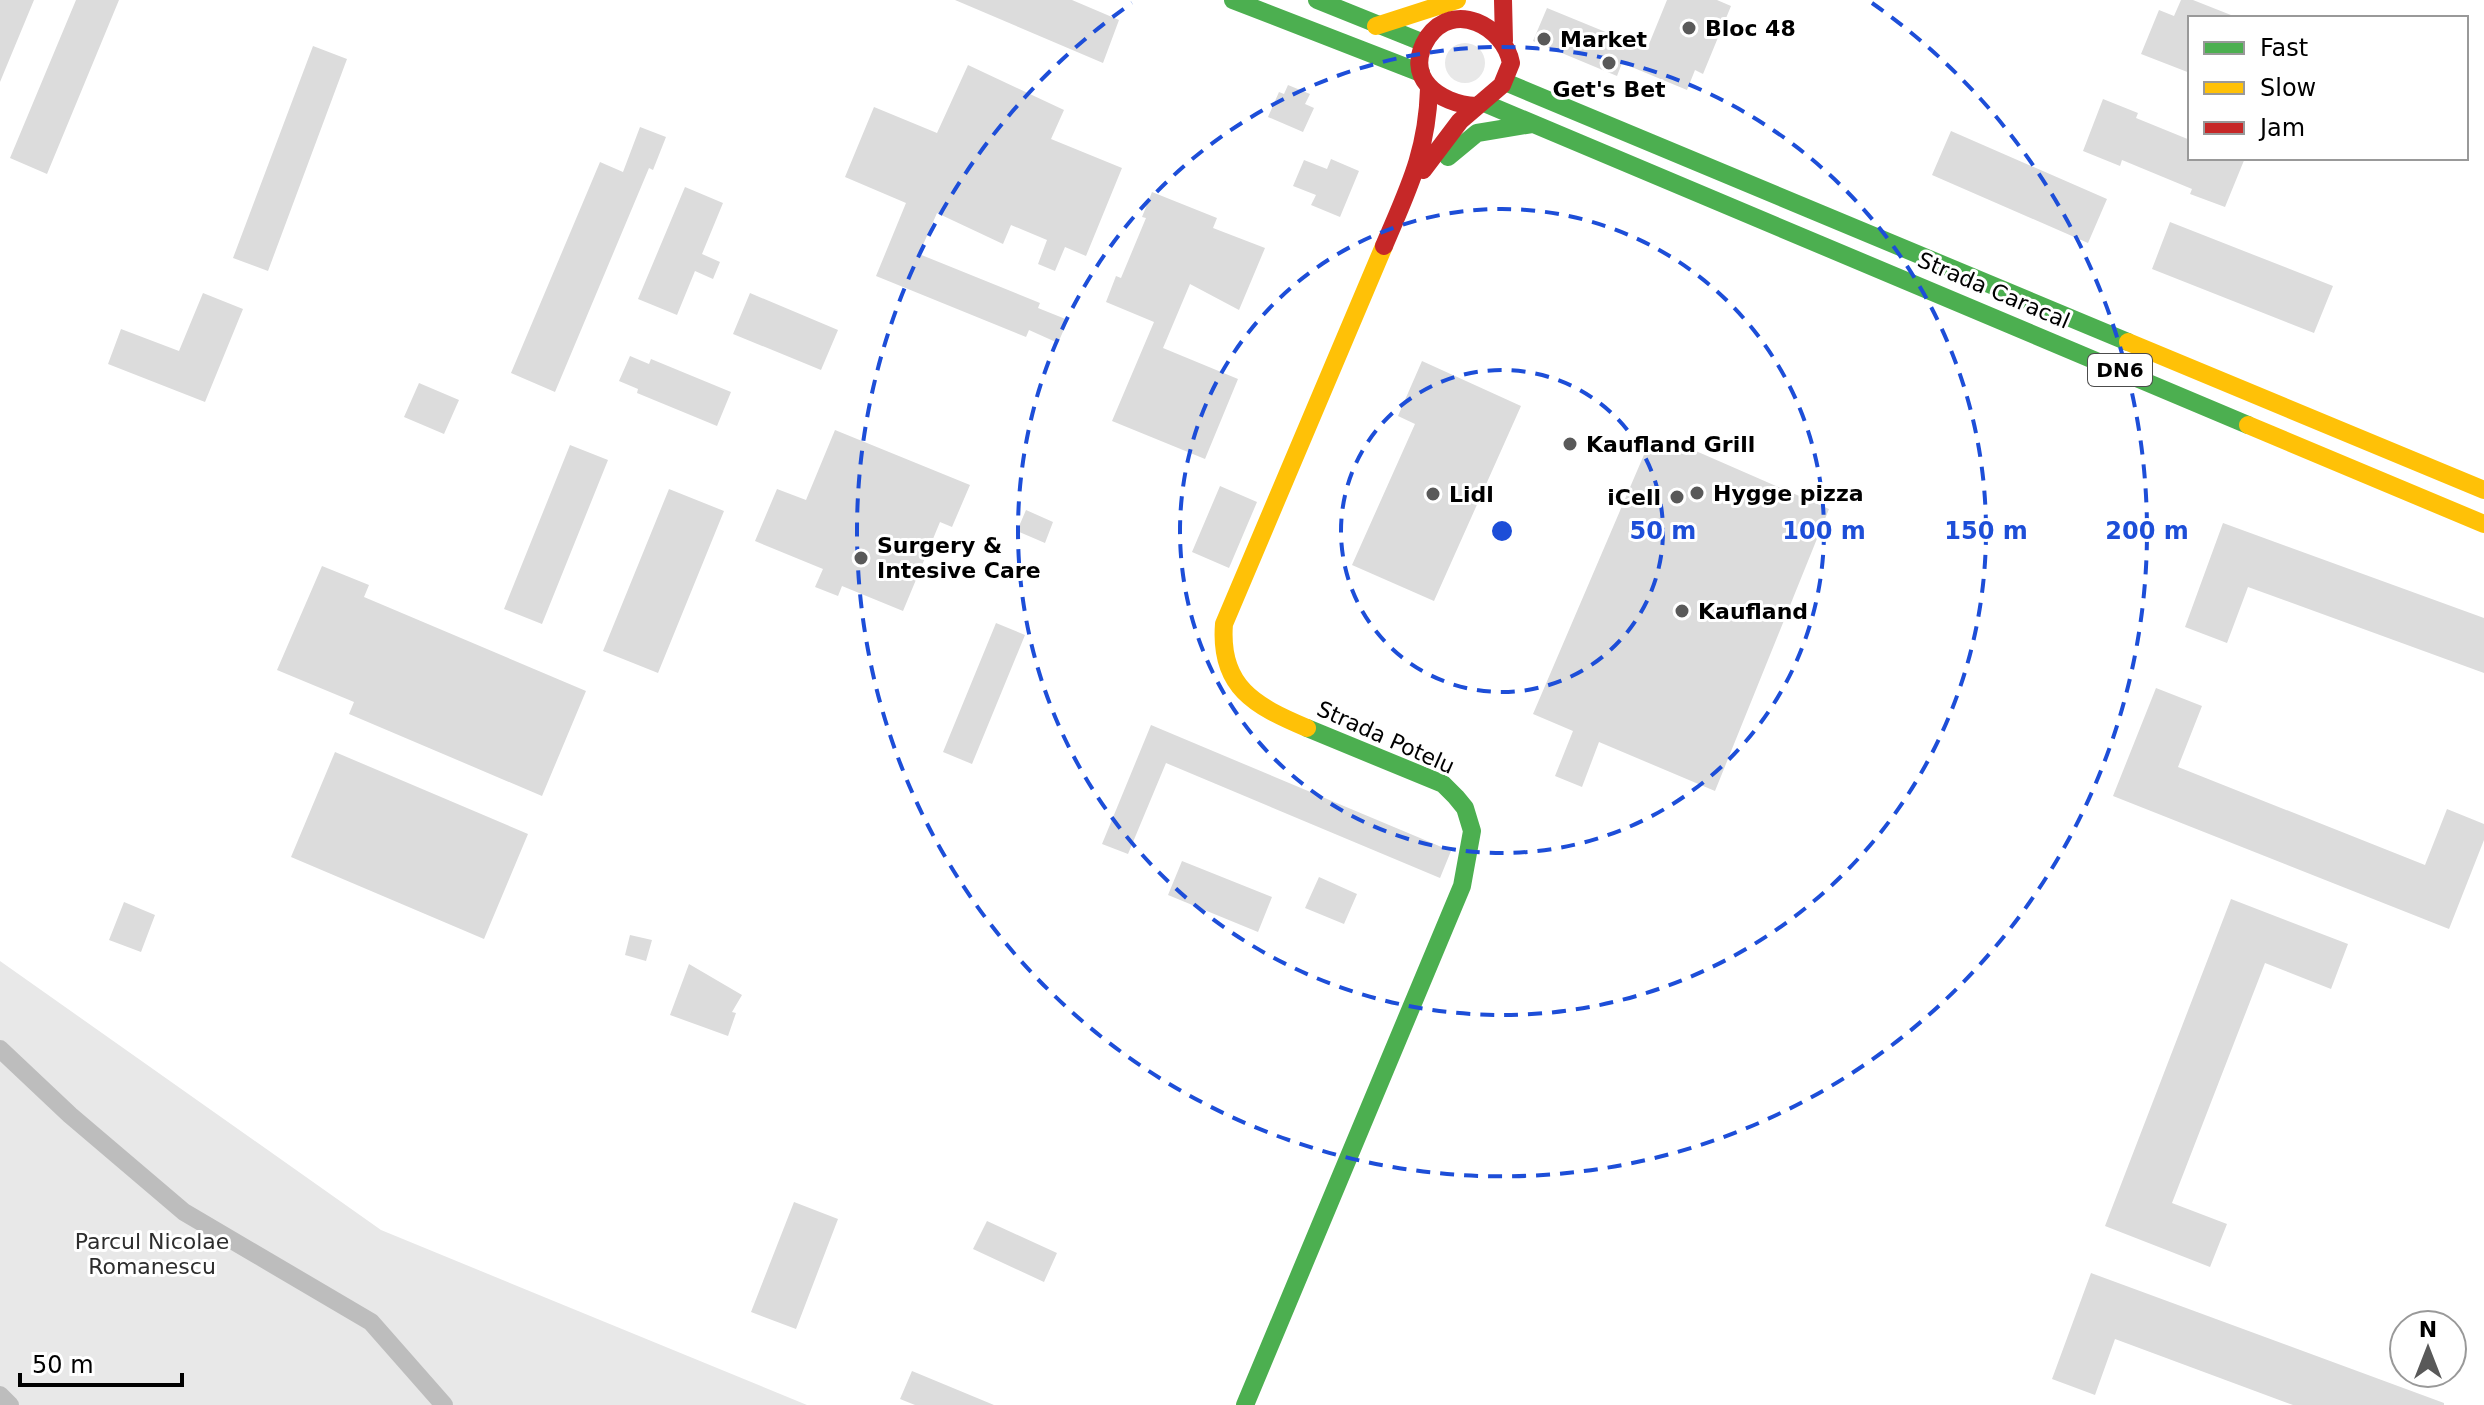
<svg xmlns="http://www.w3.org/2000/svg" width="2484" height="1405" viewBox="0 0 2484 1405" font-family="'DejaVu Sans',sans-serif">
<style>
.green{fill:#e8e8e8}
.building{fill:#dcdcdc}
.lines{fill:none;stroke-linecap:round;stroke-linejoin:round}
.street{stroke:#bdbdbd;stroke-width:18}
.fast{stroke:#4caf50;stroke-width:18}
.slow{stroke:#ffc107;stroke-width:18}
.jam{stroke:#c62828;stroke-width:18}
.ring{fill:none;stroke:#1d4ed8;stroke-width:4;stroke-dasharray:14 10}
.poi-dot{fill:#595959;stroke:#fff;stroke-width:3}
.labels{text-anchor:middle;stroke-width:6;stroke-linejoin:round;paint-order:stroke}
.shield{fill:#fff;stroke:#4c4c4c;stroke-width:2}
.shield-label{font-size:20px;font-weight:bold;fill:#000}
.poi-label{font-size:22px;font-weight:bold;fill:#000;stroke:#fff;text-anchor:start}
.street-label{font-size:22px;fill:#000;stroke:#fff}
.park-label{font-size:22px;fill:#2d2d2d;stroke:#fff}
.centre{fill:#1d4ed8;stroke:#fff;stroke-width:4}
.ring-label{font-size:24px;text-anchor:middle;font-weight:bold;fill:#1d4ed8;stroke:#fff;stroke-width:6;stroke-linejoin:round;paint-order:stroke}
</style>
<rect width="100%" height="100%" fill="#fff"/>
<path class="green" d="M1445 63a20 20 0 1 1 40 0a20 20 0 1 1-40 0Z
M0,961L381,1230L807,1405H0Z"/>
<path class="building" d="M0,0H34L0,82Z
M76,0H119L47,174L10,158Z
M955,0H1072L1119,20L1103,63Z
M1667,0H1717L1731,6L1703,74L1695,70L1687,90L1622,63L1617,76L1533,41L1547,8L1647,49Z
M2181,0H2193L2236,17L2190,18V73L2141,54L2159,10L2174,16Z
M313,46L347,59L268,271L233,258Z
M968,65L1064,110L1051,139L1122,168L1086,256L1065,247L1055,271L1038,264L1047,240L1011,225L1003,244L937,213L919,254L1040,303L1038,308L1068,320L1058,343L1029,330L1026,337L876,276L906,203L845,177L874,107L937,133Z
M1288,85L1310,94L1305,104L1314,108L1303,132L1268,117L1279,92L1284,94Z
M2103,99L2138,113L2136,118L2190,140V158H2245L2225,207L2190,194L2192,189L2122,160L2120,166L2083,151Z
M640,127L666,137L653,170L649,168L555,392L511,373L600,162L623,172Z
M1951,131L2107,199L2088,243L1932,175Z
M1331,159L1359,171L1340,217L1311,205L1316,195L1293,186L1304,160L1327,169Z
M685,187L723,203L702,254L720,262L713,279L695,271L677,315L638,299Z
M1152,192L1217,218L1213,228L1265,248L1239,310L1190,284L1163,348L1238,379L1205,459L1112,421L1154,322L1106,302L1116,276L1121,278L1146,218L1142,217Z
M2170,222L2333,286L2314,333L2152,269Z
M203,293L243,309L205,402L108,364L121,329L179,351Z
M750,293L838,330L821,370L733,334Z
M630,356L649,364L651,359L731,392L717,426L637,393L638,389L619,381Z
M1422,361L1521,406L1434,601L1352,565L1415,424L1398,416Z
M419,383L459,400L444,434L404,417Z
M835,430L970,485L952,527L940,522L903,611L842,586L838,596L815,587L823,569L755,541L777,489L806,500Z
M1649,443L1675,453L1689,448L1829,509L1715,791L1599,742L1582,787L1555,776L1573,731L1533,714Z
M570,445L608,460L542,624L504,609Z
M1220,486L1257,502L1229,568L1192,552Z
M669,489L724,511L658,673L603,651Z
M1026,510L1053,522L1045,543L1017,531Z
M2223,523L2484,618V673L2248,587L2227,643L2185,627Z
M322,566L369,585L364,597L586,691L542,796L349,714L354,702L277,670Z
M996,623L1025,635L972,764L943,752Z
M2156,688L2202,706L2178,767L2425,865L2447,809L2484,824V840L2449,929L2113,796Z
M1151,725L1451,851L1440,878L1166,763L1128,854L1102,844Z
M335,752L528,834L484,939L291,857Z
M1182,861L1272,897L1258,932L1168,895Z
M1319,877L1357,894L1344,924L1305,908Z
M2231,899L2348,944L2331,989L2265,963L2172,1203L2227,1224L2210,1267L2105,1226Z
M124,902L155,915L141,952L109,940Z
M630,935L652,940L646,961L625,955Z
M689,964L742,995L732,1012L736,1013L728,1036L670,1015Z
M794,1202L838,1219L796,1329L751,1312Z
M987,1221L1057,1253L1044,1282L973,1249Z
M2091,1273L2444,1403V1405H2293L2115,1339L2095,1395L2052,1379Z
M912,1371L994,1405H915L900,1399Z"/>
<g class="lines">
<path class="street" d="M0,1049L70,1115L184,1212L371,1322L444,1405
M0,1395L10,1405"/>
<path class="fast" d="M1233,0L1421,73
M1317,0L1424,43
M1505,82L2128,342
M1484,103L2248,425
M1448,157L1477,133L1532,124
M1245,1405L1462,886L1472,831L1465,808L1456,797L1443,784L1307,728"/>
<path class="slow" d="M1376,26L1457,0
M2128,342L2484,490
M2248,425L2484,524
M1307,728C1255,706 1219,687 1224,624L1384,246"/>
<path class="jam" d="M1503,0L1504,41
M1423,170L1460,121L1502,85L1511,63C1504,26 1454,0 1428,37C1402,77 1439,104 1476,106
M1384,246C1408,189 1427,153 1429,89"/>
</g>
<g class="ring">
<circle cx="1502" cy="531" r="161"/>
<circle cx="1502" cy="531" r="322"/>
<circle cx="1502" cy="531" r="484"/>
<path d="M1872 3A645 645 0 1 1 1132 3"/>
</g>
<g class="poi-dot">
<circle cx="1689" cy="28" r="8"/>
<circle cx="1544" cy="39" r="8"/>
<circle cx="1609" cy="63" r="8"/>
<circle cx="1570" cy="444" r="8"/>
<circle cx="1697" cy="493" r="8"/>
<circle cx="1433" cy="494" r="8"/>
<circle cx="1677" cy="497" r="8"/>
<circle cx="861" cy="558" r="8"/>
<circle cx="1682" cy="611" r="8"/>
</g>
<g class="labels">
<rect class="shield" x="2088" y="354" width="64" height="32" rx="6"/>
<g class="shield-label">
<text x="2120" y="377">DN6</text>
</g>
<g class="poi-label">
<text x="1705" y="36">Bloc 48</text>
<text x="1560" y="47">Market</text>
<text x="1609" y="97" text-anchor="middle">Get's Bet</text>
<text x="1586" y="452">Kaufland Grill</text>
<text x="1713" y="501">Hygge pizza</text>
<text x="1449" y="502">Lidl</text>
<text x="1661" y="505" text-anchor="end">iCell</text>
<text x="877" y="553">Surgery &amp;<tspan x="877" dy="25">Intesive Care</tspan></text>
<text x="1698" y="619">Kaufland</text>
</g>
<g class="street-label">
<text transform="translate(1994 290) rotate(23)" y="8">Strada Caracal</text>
<text transform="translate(1386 737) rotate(24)" y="8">Strada Potelu</text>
</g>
<g class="park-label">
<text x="152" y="1249">Parcul Nicolae<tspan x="152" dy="25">Romanescu</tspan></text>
</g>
</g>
<circle cx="1502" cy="531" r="12" class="centre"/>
<g class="ring-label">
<text x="1663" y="539">50 m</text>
<text x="1824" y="539">100 m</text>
<text x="1986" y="539">150 m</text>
<text x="2147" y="539">200 m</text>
</g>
<rect x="2188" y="16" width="280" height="144" fill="#ffffff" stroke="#999999" stroke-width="2"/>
<rect x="2204" y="42" width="40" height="12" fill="#4caf50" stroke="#999999" stroke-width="2"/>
<text x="2260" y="56" font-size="24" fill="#000000">Fast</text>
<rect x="2204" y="82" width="40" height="12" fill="#ffc107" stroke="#999999" stroke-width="2"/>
<text x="2260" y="96" font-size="24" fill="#000000">Slow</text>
<rect x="2204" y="122" width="40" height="12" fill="#c62828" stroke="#999999" stroke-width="2"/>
<text x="2260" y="136" font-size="24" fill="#000000">Jam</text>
<g transform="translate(2428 1349)"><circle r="38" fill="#ffffff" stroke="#999999" stroke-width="2"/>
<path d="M0-6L14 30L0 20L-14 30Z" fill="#595959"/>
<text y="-12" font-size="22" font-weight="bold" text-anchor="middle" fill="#000000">N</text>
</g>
<path d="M20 1373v12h162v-12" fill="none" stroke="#000000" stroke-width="4"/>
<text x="32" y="1373" font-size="24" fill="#000000" stroke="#ffffff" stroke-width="6" paint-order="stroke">50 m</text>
</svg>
